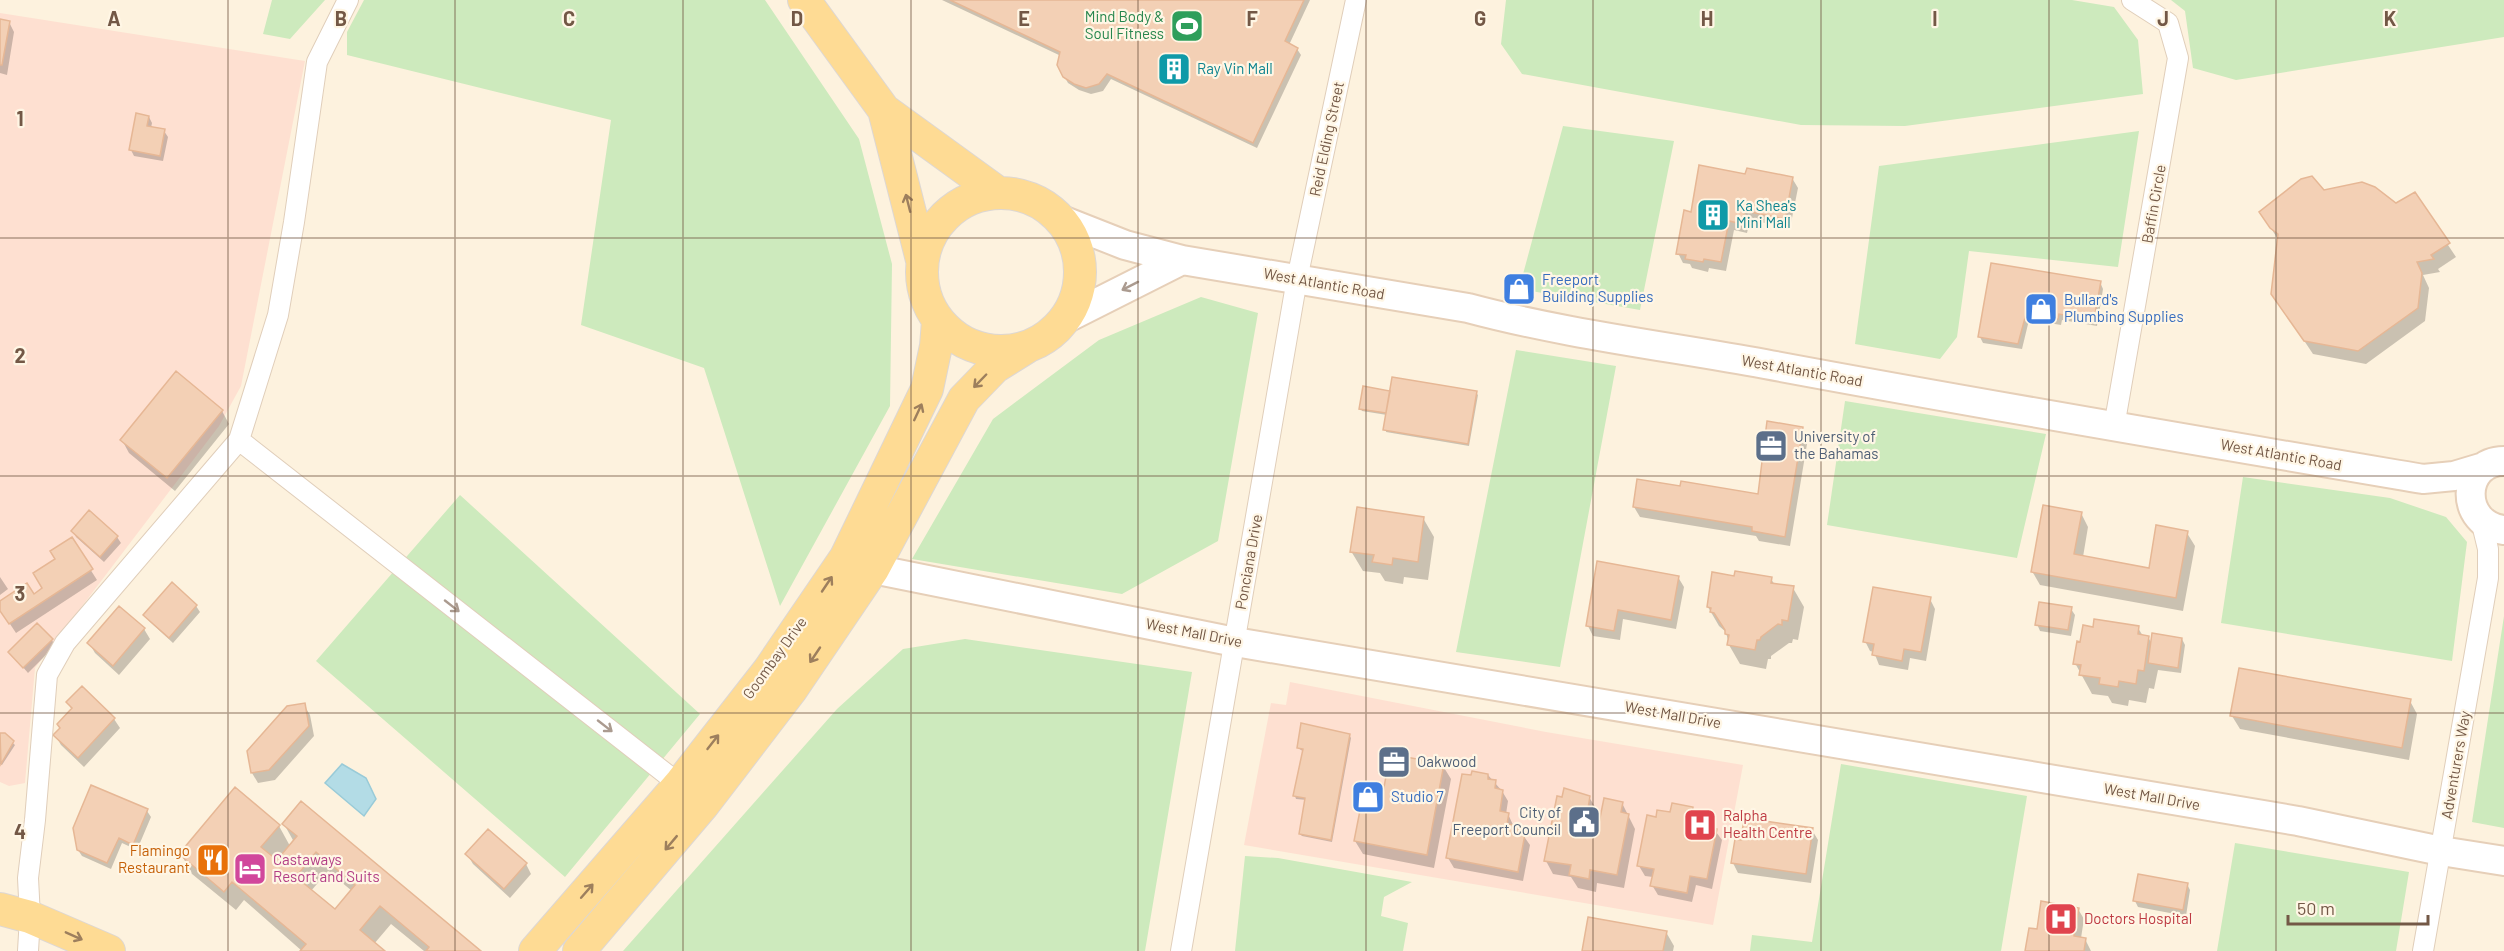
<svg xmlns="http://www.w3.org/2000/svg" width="2504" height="951" viewBox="0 0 2504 951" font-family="Barlow,sans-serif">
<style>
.commercial{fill:#fee0d1}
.green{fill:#cdeabd}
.water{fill:#b3dce6;stroke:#99cbd8;stroke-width:1.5}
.shadow{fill:#0003;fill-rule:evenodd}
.building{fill:#f3d0b5;stroke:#e6b795;stroke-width:1.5;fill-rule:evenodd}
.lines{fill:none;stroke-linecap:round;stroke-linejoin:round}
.street-casing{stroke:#e0ceba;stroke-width:22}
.secondary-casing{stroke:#e6cfb8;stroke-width:32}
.primary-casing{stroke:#ddd7d3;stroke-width:34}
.street{stroke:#fff;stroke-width:20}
.secondary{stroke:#fff;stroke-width:28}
.primary{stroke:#fedb94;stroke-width:32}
.oneway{stroke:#9d7f5d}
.oneway2{stroke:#ab9b90}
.grid{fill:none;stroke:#735846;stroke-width:1.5;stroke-opacity:0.55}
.labels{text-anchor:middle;stroke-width:4.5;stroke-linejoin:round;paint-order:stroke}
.leisure-label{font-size:15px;fill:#27864d;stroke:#fff6e5;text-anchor:end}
.culture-label{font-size:15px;fill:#0d838f;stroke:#fff6e5;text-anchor:start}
.street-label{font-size:15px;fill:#735846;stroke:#fff6e5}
.shop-label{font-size:15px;fill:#366cbe;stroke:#fff6e5;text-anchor:start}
.service-label{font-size:15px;fill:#4e5e75;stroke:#fff6e5;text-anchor:start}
.health-label{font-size:15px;fill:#be3a42;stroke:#fff6e5;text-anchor:start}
.food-label{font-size:15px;fill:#c56008;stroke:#fff6e5;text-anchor:end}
.hotel-label{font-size:15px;fill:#b23c85;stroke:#fff6e5;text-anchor:start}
.grid-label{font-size:20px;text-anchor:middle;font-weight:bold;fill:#735846;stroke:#fff6e5;stroke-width:4.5;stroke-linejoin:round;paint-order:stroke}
</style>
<rect width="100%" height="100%" fill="#fdf2de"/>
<path class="commercial" d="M0,13L305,61L241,386L219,426L35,668L25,783L9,786L0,782Z
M1290,682L1546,732L1743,765L1713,925L1244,845L1271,703L1286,705Z"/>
<path class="green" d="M272,0H325L290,39L263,34Z
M364,0H765L859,139L892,264L890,406L780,606L704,368L581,325L611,120L347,55V32Z
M1506,0H2072L2114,7L2138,40L2143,94L1905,126L1801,125L1522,74L1501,44Z
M2171,0H2504V37L2236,80L2193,68L2185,11Z
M1563,126L1674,141L1640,310L1519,289Z
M2139,131L2118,267L1969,251L1957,337L1940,359L1855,344L1879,166Z
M1201,297L1258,313L1218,541L1122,594L912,559L993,419L1099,340Z
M1516,350L1616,366L1560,667L1456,652Z
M1845,401L2046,434L2017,558L1827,525Z
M2243,477L2390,498L2446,517L2467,542L2452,661L2221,623Z
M460,495L700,714L565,877L316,661Z
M2504,616V828L2472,822Z
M965,639L1192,672L1145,951H623L837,709L903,649Z
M1841,764L2027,796L2001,951H1750L1752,935L1812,942Z
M2235,843L2409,872L2396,951H2217Z
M1245,856L1278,858L1412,882L1384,897L1381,916L1408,923L1403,951H1235Z"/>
<path class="water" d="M342,764L366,778L376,799L364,816L325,783Z"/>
<path class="shadow" d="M942,0H1310L1289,45L1297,49L1301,55L1257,148L1111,79L1103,91L1091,94L1079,90L1068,83L1064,76L1061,56Z
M0,21L9,22L14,32L7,75L0,73Z
M149,117L152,123L151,128L164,131L168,137L163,161L134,156L131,150Z
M1792,178L1798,188L1790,228L1750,220L1747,233L1734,230L1726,271L1709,268L1708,272L1692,268L1690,264L1683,263L1678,253L1692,213Z
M2324,191L2395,205L2414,194L2456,257L2438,269L2440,272L2423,275L2429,288L2425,321L2366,364L2313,354L2273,294L2279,241L2269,225Z
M1992,264L2100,282L2103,289L2097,326L2062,320L2061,325L2043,322L2038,316L2037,321L2029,320L2022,349L1983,343L1980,337Z
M1391,392L1476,393L1478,395L1469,446L1386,432L1387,415L1362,411L1361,409Z
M222,411L229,424L175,491L129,453L122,440Z
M1802,428L1808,438L1790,546L1759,541L1756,536L1640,517L1634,507L1681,487L1759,496Z
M2081,513L2088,527L2083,557L2150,569L2187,533L2195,546L2183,611L2040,585L2032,571Z
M1423,518L1434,537L1428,580L1404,577L1403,584L1385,581L1380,573L1363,571L1351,551Z
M73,531L117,537L121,543L104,562L76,537Z
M71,539L97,580L16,633L0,609V603L34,596L44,589L57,559Z
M0,577L8,589L0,595Z
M1678,577L1684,587L1676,629L1623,619L1620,640L1593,636L1588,626Z
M1735,578L1771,579L1775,585L1793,588L1804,607L1798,640L1793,639L1792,643H1789L1771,656V659H1768L1766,669L1740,664L1729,645L1726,632L1719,626L1708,607Z
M172,584L196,606L200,612L173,643L149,621L145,615Z
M1930,599L1935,609L1926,661L1910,658L1908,670L1879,665L1874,652L1870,651L1865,641Z
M120,608L144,629L150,639L119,675L95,653L89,643Z
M2071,609L2075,615L2071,636L2040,631L2037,624Z
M2095,628H2138L2143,636L2148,637L2152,644L2182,639L2185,645L2181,673L2158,670L2154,689L2149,688L2146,703L2129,700L2128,706L2112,703L2108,696L2092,694L2075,663Z
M52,640L55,646L28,673L10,652Z
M2410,701L2417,714L2409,760L2240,729L2232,716Z
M68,703L114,719L120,728L84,767L61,745L55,735L72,710Z
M304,705L310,715L314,736L275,780L258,783L252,773L249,751Z
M0,734L4,735L15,745L2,765L0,764Z
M1349,735L1351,738L1332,842L1302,836L1300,834L1307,800L1296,799L1295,796L1304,752L1298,748Z
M1443,766L1451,779L1434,868L1363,854L1355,841L1384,795Z
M1488,775L1502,791L1508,801L1506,814H1508L1514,827L1518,828L1530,845L1523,881L1454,868L1448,858Z
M92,787L147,811L151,817L137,850L122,843L111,869L82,856L78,850Z
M1589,797L1597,810L1595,820L1601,822L1622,803L1635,829L1624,888L1597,883L1596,892L1578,888L1571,877L1553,874L1546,861L1558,798Z
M1692,809L1698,819L1708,821L1722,840L1712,889L1696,885L1692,902L1658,895L1652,885L1653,877L1645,876L1639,866L1657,818Z
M284,824L478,951H424L391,924L374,944L383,951H302L244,900L236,910L192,874L181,854L279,826L290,846L294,842ZM328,871L352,891L335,911L311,891Z
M1812,830L1818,840L1811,883L1738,873L1733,863L1742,841Z
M467,854L526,864L531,874L510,898L473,864Z
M2187,884L2190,890L2186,916L2138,907L2135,901Z
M2078,909L2084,919L2081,938L2085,939L2091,951H2026L2038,931Z
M1666,932L1674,946L1673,951H1584Z"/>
<path class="building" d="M950,0H1304L1285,41L1298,48L1253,143L1107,74L1099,84L1086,88L1074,84L1063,77L1057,65L1060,52Z
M0,19L10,21L2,65H0Z
M136,113L149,116L147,126L165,129L160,156L129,150Z
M1699,165L1745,174L1747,168L1793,177L1785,219L1745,211L1742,224L1729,221L1721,262L1704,259L1703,262L1685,259L1686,255L1676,254L1684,210L1691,212Z
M2312,176L2324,190L2362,182L2375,187L2396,203L2415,192L2450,243L2431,255L2434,259L2417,262L2422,273L2418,308L2358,351L2304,341L2271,294L2278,234L2270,228L2259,212L2301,179Z
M1991,263L2101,281L2094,320L2059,314L2058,319L2038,316L2039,311L2035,310L2034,315L2026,314L2018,344L1978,337Z
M176,371L223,410L167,478L120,440Z
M1392,377L1477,391L1468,444L1383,430Z
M1363,386L1390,391L1386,413L1359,409Z
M1767,421L1803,427L1785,537L1752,531V527L1633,507L1637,479L1680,486L1681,481L1758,494Z
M2043,505L2082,512L2074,554L2149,568L2156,525L2188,531L2176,598L2031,572Z
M1357,507L1424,517L1418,562L1393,558L1392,565L1372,562L1374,555L1350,552Z
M89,510L118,536L100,557L71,531Z
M72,537L93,569L9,624L0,611V601L27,583L34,594L42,588L33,573L55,559L50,551Z
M1597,561L1679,576L1671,620L1618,610L1614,631L1586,626Z
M1735,571L1772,577L1771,583L1794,586L1788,621L1782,620V625L1778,624L1761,637L1760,640H1757L1755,650L1727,645L1729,635L1725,634V630L1714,613L1710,612L1711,608L1707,607L1712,572L1734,576Z
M172,582L197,605L169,638L143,615Z
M1873,587L1931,597L1921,652L1904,649L1902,661L1872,655L1874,644L1863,642Z
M2039,602L2072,607L2068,630L2035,625Z
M119,606L145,628L113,666L87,643Z
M2094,619L2139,626L2138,634L2149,636L2144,671L2138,670L2136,684L2119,681L2118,687L2099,684L2100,678L2079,675L2081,665L2073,664L2077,641L2080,642L2083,625L2093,627Z
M37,623L53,639L23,668L8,652Z
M2152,633L2182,638L2178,668L2148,663Z
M2239,668L2411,699L2402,748L2230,716Z
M82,686L115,718L78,758L53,735L60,728L57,724L72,708L66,702Z
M305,703L309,726L269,770L251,773L247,751L287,706Z
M1301,723L1350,734L1331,840L1299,834L1305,798L1293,796L1303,749L1297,748Z
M0,733H5L14,741L1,764Z
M1390,754L1444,764L1427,855L1354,841L1364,790L1383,793Z
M1472,771L1488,774V779L1496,780L1495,788L1503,790L1500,811L1509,813L1507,824L1519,826L1517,833L1525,834L1518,872L1446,858L1462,774L1471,775Z
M91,785L148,809L133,845L119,838L107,863L77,850L73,828Z
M235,787L280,825L261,847L277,860L297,836L282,824L301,801L481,951H426L429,947L380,906L360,930L385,951H300L306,944L232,882L224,892L179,854ZM316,852L355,885L335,909L296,877Z
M1564,788L1590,796L1588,808L1580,807L1576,829L1579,830L1582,816L1599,820L1597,833L1604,798L1623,802L1621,812L1629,814L1617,875L1590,870L1589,879L1569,875L1571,865L1544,861L1557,796L1562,797Z
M1672,803L1693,807L1692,816L1709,820L1708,827L1717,829L1707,879L1690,876L1687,893L1650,886L1654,869L1637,866L1647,815L1656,817L1657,810L1670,812Z
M1744,818L1813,828L1806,874L1731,863L1735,839L1741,840Z
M488,829L527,863L504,889L465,854Z
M2138,874L2188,883L2183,910L2133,901Z
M2041,901L2079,908L2074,936L2086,938L2084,951H2025L2029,928L2037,929Z
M1588,917L1667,931L1663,951H1582Z"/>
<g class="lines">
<g class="street-casing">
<path id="street" d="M2114,427L2178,58L2168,23L2132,0
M239,440L688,791
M28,951L30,917L28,878L35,820L47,675L65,643L239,440L278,315L294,222L317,62L348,0
M1181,951L1297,279L1356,0
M2423,951L2488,578V549L2481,520"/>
</g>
<g class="secondary-casing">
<path id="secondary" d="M1059,219L1125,245L1182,260L1468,308C1565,334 1666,346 1765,364C1984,405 2204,442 2423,479L2454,476L2484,467
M1065,319L1182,260
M2504,461C2460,461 2459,525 2504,530
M853,560L873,569L1235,642L2298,821L2441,851L2504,861"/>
</g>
<g class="primary-casing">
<path id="primary" d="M804,0L884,110L997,192
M884,110L922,260
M922 272a79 79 0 1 1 158 0a79 79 0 1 1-158 0Z
M0,909L30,917L109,951
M535,951L680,784L769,670L846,557L927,389L936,346L938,321
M579,951L703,805L791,690L873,569L964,399L995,367L1027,347"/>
</g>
<use href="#street" class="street"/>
<use href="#secondary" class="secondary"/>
<use href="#primary" class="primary"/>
</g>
<defs><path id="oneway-shaft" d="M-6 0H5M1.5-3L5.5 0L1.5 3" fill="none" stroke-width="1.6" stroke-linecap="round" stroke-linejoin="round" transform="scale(1.5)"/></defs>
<g class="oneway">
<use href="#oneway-shaft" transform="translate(908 203) rotate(-104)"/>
<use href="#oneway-shaft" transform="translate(980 381) rotate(134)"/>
<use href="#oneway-shaft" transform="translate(918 412) rotate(-65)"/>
<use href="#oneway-shaft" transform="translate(827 584) rotate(-56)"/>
<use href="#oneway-shaft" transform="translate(815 655) rotate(124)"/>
<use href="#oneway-shaft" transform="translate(713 742) rotate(-52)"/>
<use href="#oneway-shaft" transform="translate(671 843) rotate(130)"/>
<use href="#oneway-shaft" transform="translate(587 891) rotate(-49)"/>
<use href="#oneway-shaft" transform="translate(74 936) rotate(24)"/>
</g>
<g class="oneway2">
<use href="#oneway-shaft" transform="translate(1130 286) rotate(153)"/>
<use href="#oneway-shaft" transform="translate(452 606) rotate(38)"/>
<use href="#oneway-shaft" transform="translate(605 726) rotate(38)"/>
</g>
<path class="grid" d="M228,0V951M455,0V951M683,0V951M911,0V951M1138,0V951M1366,0V951M1593,0V951M1821,0V951M2049,0V951M2276,0V951M0,238H2504M0,476H2504M0,713H2504"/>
<defs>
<g id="stadium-square" transform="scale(1.725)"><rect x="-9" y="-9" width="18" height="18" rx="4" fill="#2e9e5b" stroke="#fff6e5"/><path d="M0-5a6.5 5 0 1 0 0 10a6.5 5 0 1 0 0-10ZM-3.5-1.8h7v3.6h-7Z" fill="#fff"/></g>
<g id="building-square" transform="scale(1.725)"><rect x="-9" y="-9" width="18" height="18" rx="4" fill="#0f9aa8" stroke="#fff6e5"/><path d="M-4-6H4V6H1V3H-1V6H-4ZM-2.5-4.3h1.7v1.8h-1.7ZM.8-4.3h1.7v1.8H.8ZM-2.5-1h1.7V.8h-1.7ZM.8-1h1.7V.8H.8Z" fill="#fff"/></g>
<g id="shop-square" transform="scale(1.725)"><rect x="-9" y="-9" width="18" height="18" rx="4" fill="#3f7fe0" stroke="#fff6e5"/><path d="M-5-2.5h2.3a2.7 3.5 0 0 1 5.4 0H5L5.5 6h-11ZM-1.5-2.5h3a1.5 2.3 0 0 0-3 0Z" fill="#fff"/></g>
<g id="office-square" transform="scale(1.725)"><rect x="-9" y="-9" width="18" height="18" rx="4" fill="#5c6f8a" stroke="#fff6e5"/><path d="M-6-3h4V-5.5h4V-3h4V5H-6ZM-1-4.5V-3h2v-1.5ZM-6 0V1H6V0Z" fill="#fff"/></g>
<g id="civic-square" transform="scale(1.725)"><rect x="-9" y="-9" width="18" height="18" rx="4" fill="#5c6f8a" stroke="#fff6e5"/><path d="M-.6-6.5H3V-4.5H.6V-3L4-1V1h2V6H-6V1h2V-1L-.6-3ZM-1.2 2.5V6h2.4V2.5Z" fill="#fff"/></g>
<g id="hospital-square" transform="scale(1.725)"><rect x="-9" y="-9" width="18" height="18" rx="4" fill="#e0444e" stroke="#fff6e5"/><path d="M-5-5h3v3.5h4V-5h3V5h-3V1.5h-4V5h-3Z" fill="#fff"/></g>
<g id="restaurant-square" transform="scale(1.725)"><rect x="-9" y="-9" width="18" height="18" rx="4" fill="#e8710a" stroke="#fff6e5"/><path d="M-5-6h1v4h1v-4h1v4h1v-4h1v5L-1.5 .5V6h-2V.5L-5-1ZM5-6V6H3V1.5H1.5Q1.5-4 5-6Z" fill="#fff"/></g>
<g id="hotel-square" transform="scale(1.725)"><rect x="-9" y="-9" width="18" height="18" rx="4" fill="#d1479c" stroke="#fff6e5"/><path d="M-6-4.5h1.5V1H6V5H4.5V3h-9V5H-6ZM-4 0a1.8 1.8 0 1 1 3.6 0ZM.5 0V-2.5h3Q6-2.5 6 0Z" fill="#fff"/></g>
</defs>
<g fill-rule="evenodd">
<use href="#stadium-square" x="1187" y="26"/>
<use href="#building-square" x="1174" y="69"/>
<use href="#building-square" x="1713" y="215"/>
<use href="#shop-square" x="1519" y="289"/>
<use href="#shop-square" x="2041" y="309"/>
<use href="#office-square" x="1771" y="446"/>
<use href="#office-square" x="1394" y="762"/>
<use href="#shop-square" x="1368" y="797"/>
<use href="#civic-square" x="1584" y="822"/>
<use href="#hospital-square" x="1700" y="825"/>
<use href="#restaurant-square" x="213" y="860"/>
<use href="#hotel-square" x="250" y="869"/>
<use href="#hospital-square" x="2061" y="919"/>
</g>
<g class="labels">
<g class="leisure-label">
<text x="1164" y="22">Mind Body &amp;<tspan x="1164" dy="17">Soul Fitness</tspan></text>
</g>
<g class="culture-label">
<text x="1197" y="74">Ray Vin Mall</text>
<text x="1736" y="211">Ka Shea's<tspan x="1736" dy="17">Mini Mall</tspan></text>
</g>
<g class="street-label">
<text transform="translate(1327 139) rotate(-78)" y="5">Reid Elding Street</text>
<text transform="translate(2154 204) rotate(-80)" y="5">Baffin Circle</text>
<text transform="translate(1324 284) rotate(10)" y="5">West Atlantic Road</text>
<text transform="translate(1802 371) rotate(10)" y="5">West Atlantic Road</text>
<text transform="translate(2281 455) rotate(10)" y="5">West Atlantic Road</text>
<text transform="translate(1249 562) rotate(-80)" y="5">Ponciana Drive</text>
<text transform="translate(1194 633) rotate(11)" y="5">West Mall Drive</text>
<text transform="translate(775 658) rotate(-54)" y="5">Goombay Drive</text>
<text transform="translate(1673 715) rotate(10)" y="5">West Mall Drive</text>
<text transform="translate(2456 765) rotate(-80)" y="5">Adventurers Way</text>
<text transform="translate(2152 797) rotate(10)" y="5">West Mall Drive</text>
</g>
<g class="shop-label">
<text x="1542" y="285">Freeport<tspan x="1542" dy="17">Building Supplies</tspan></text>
<text x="2064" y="305">Bullard's<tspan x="2064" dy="17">Plumbing Supplies</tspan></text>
<text x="1391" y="802">Studio 7</text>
</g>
<g class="service-label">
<text x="1794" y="442">University of<tspan x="1794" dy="17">the Bahamas</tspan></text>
<text x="1417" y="767">Oakwood</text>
<text x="1561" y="818" text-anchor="end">City of<tspan x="1561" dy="17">Freeport Council</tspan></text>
</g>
<g class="health-label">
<text x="1723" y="821">Ralpha<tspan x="1723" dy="17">Health Centre</tspan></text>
<text x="2084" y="924">Doctors Hospital</text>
</g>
<g class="food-label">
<text x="190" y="856">Flamingo<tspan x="190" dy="17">Restaurant</tspan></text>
</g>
<g class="hotel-label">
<text x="273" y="865">Castaways<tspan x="273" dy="17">Resort and Suits</tspan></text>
</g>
</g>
<g class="grid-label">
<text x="114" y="26">A</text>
<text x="341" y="26">B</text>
<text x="569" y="26">C</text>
<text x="797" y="26">D</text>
<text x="1024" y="26">E</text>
<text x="1252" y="26">F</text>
<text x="1480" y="26">G</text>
<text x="1707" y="26">H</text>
<text x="1935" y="26">I</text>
<text x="2163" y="26">J</text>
<text x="2390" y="26">K</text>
<text x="20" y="126">1</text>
<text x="20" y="363">2</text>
<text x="20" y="601">3</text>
<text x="20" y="839">4</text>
</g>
<path d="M2288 915v9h140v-9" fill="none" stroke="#735846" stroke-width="3"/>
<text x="2297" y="915" font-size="18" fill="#735846" stroke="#fff6e5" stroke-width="4.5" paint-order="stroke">50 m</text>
</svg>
